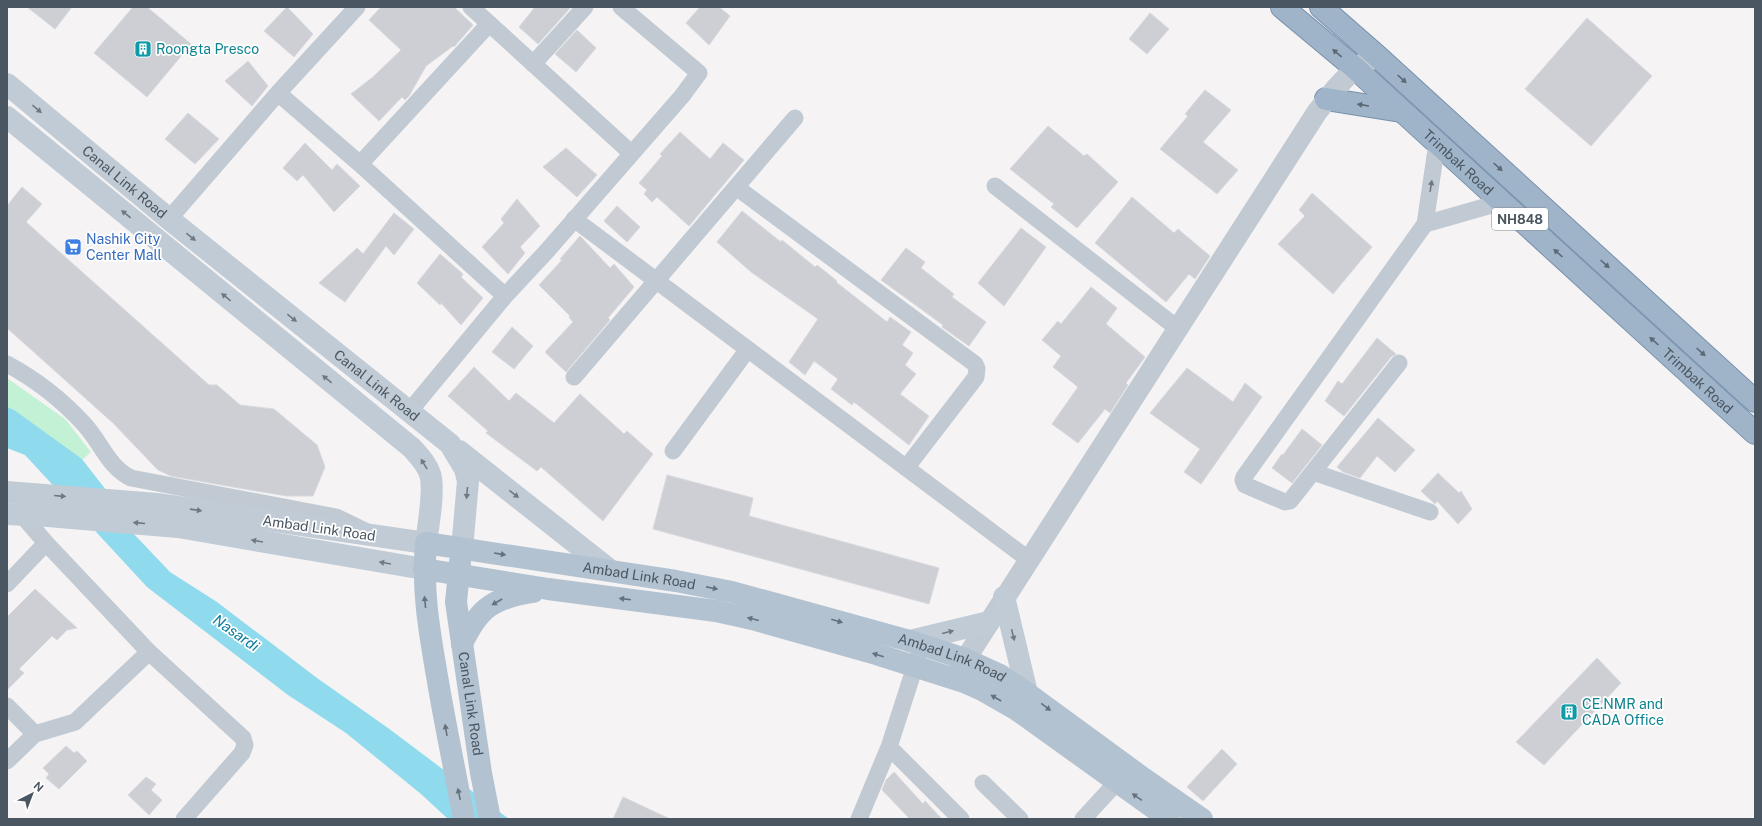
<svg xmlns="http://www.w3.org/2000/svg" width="1762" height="826" viewBox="0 0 1762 826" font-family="'Public Sans',sans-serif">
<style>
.green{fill:#c3f1d5}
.water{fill:#90daee}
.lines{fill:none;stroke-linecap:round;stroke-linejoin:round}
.river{stroke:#90daee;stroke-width:28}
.building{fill:#cdcfd5;stroke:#d7d9de}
.trunk-casing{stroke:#7690ad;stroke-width:24}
.minor{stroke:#c1cad2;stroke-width:17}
.tertiary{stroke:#c1cad2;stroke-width:21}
.secondary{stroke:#c1cbd6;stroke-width:22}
.primary{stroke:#b3c2d1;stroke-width:22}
.trunk{stroke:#9fb4c9;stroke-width:22}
.oneway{fill:#5b6976}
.oneway2{fill:#6e7984}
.oneway3{fill:#6e7983}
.oneway4{fill:#64717d}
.labels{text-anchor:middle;stroke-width:3.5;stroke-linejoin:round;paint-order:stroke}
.shield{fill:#fff;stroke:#808990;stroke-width:1}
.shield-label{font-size:13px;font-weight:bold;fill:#4a5661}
.culture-label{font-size:14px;fill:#0d838f;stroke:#fff;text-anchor:start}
.street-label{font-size:14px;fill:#4a5661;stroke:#fff}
.shop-label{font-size:14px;fill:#366cbe;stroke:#fff;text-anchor:start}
.water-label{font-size:15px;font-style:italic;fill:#0c7c9b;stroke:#fff}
</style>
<rect width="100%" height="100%" fill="#f5f3f3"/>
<path class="green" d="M7,378L65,419L91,452L72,469L38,433L7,406Z"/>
<path class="water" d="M7,406L38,433L170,572L217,602L317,678L388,728L509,819H448L421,794L346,733L288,695L147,587L25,455L7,448Z"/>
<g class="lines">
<path class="river" d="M7,422L72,469L97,501"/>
</g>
<path class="building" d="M27,7H72L55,29Z
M133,7H147L191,44L147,97L94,53Z
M287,7L313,34L294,57L264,31Z
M381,7H454L473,25L454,47L453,46L426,66L409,96L405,100L402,97L379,121L351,94L373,77L401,50L369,20Z
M535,7H571L538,44L519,27Z
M700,7H719L730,16L709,45L686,23Z
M1150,13L1169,29L1147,54L1129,39Z
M1587,18L1652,76L1591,146L1525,89Z
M577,30L596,48L576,72L555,54Z
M248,61L268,86L252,106L225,81Z
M1205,90L1231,110L1203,142L1238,170L1217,194L1160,149L1188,116L1185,114Z
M188,113L219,139L195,164L165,139Z
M1048,126L1084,156L1087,154L1118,182L1077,228L1051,207L1054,204L1010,169Z
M680,132L710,159L723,143L744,160L689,226L657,197L652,202L644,194L647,190L639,183L662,156L660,154Z
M305,143L332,170L337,164L360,186L334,212L303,175L297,181L283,168Z
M566,148L597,175L577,197L543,167Z
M22,187L42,204L26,222L209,385H217L240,405L274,409L317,445L325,467L313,496H287L250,490L171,476L158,470L113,423L7,328V206Z
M1312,193L1372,247L1333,294L1278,244L1305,216L1299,210Z
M1132,197L1174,233L1178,229L1210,256L1195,279L1189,274L1166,302L1095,243Z
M517,199L540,226L520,247L525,253L508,274L482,247L504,223L501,219Z
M617,206L640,227L627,242L604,221Z
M742,211L781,242L782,240L815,267L817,265L837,281L836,282L887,322L890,317L911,332L902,345L913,353L905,365L916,374L900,394L929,416L909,445L854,402L852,405L831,389L838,379L814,361L805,375L789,362L818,319L751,272L717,242Z
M394,213L414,229L394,255L386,246L345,302L319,283L357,248L363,254Z
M1021,228L1046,247L1004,306L978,283Z
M580,236L610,268L614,264L634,287L608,318L610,320L566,372L545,352L573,322L569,317L570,316L539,285L562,260L560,259Z
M906,248L925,262L921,268L954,294L952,297L986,322L969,346L942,327L943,325L881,280Z
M440,254L463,274L461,277L483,298L461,325L441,303L440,305L417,283Z
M1091,287L1117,308L1106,324L1145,357L1126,383L1128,385L1110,413L1105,409L1078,443L1052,424L1078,387L1053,367L1061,356L1042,340L1058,321L1061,324Z
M512,327L533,346L514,369L492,352Z
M1377,338L1396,354L1391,357L1344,416L1325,401L1338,381L1342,384Z
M474,367L509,401L516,393L554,423L580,394L624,434L627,431L653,454L603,521L541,467L537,471L486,433L488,431L448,396Z
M1187,368L1233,402L1245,383L1262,397L1201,484L1184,472L1200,449L1150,413Z
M1378,418L1415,450L1395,472L1377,456L1360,478L1343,472L1337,467Z
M1302,429L1322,445L1292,483L1272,468L1282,454L1283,455Z
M1438,473L1459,493L1461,491L1472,509L1458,524L1437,501L1435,504L1421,491Z
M667,475L753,498L749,516L939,568L929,604L653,529Z
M35,589L77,628L67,630L57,640L52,636L19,669L24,673L7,690V617Z
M1597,658L1621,683L1544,765L1516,742Z
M66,746L74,753L77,751L87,761L59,789L46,778L49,774L43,768Z
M1222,749L1237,764L1203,801L1187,787Z
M894,772L923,804L925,801L942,819H910L882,790L886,780Z
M146,777L156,784L151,790L162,800L149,815L128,795Z
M623,797L670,819H613Z"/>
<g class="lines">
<g class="trunk-casing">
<g id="trunk">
<path id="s4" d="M1282,7L1355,68L1755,433"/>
<path d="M1321,7L1377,56L1755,401"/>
<path d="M1326,99L1401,111"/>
</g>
</g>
<path class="minor" d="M471,7L631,153
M533,64L585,7
M278,93L360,164L505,296
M360,164L489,24
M995,186L1177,328
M736,187L975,364L977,369L976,377L906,468
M169,219L278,93L357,7
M574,219L1028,559
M1425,224L1502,202
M1399,363L1290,501L1285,502L1245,485L1243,480L1244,477L1425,224L1437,143
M7,364C35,379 62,400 84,424C101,442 108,467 131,478L336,517L365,531
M574,377L795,118
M408,413L505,296L546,252L682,96L699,73L621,7
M673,451L748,349
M1313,472L1430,512
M46,543L149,652L243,738L245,745L242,753L184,819
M7,584L46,543L22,515
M7,706L35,734L7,761
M35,734L75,722L149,652
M889,747L961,819
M983,783L1020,819
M859,819L889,747L919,654
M1083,819L1117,782"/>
<path class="tertiary" d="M956,674L1317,112L1336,88L1355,68L1377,56"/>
<g class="secondary">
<path id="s1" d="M7,84L169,219L450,444L465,469L468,481L462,549"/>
<path d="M7,117L412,448C419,456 427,464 430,474C435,489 428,527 426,543L157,504L7,492"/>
<path d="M459,451L611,571"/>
<path d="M7,514L48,516L178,527L424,569"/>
<path d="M1004,597L1027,693"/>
<path d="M910,641L989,622"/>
</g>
<g class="primary">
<path id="s2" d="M460,562L456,602L481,773L490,819"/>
<path d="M424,569L548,589L716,611L752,619L876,654L964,682L982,690L1017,710L1169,819"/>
<path d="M462,644C479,607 494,598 533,592"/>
<path id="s3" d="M464,819C455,771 445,724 437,676C429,629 422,591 426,543L676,581L732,592L910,641L965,659L1000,675L1027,693L1143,778L1202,819"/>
</g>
<use href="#trunk" class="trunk"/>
</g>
<defs><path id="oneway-solid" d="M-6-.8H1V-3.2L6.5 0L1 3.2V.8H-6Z"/></defs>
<g class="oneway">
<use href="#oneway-solid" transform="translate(1337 53) rotate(-140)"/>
<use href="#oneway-solid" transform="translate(1402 79) rotate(42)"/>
<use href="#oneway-solid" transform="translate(1363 105) rotate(-171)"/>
<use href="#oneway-solid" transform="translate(1498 167) rotate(42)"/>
<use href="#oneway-solid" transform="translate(1558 253) rotate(-138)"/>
<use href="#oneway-solid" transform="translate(1605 264) rotate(42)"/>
<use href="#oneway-solid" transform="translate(1654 341) rotate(-138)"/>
<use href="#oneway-solid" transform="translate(1701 352) rotate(42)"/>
</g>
<g class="oneway2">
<use href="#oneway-solid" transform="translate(37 109) rotate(40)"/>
<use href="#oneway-solid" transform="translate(126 214) rotate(-141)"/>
<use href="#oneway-solid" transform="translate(191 237) rotate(39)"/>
<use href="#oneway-solid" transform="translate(226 297) rotate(-141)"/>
<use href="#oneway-solid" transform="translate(292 318) rotate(39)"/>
<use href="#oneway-solid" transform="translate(327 379) rotate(-141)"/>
<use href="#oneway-solid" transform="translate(424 464) rotate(-121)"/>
<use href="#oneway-solid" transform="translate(467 493) rotate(95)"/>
<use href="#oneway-solid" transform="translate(514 494) rotate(38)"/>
<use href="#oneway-solid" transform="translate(60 496) rotate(5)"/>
<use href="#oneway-solid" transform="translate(196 510) rotate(8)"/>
<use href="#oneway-solid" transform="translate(139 523) rotate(-175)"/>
<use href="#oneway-solid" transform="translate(257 541) rotate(-170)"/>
<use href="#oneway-solid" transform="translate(385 563) rotate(-170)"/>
<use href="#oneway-solid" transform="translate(948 632) rotate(-14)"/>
<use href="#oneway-solid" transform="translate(1013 635) rotate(76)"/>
</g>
<use class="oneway3" href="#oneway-solid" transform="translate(1431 186) rotate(-81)"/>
<g class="oneway4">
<use href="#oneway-solid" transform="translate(500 554) rotate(9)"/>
<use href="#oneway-solid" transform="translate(712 588) rotate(11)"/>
<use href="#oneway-solid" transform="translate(625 599) rotate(-173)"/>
<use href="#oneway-solid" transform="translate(425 602) rotate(-96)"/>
<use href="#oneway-solid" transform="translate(497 602) rotate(150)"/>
<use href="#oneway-solid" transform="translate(753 619) rotate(-166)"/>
<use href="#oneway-solid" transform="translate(837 621) rotate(16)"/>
<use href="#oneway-solid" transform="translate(878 655) rotate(-163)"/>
<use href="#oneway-solid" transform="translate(996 698) rotate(-150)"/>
<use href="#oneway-solid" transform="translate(1046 707) rotate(37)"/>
<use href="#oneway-solid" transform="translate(446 730) rotate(-100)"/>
<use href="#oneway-solid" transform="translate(459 794) rotate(-102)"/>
<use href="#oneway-solid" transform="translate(1137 797) rotate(-145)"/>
</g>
<defs>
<g id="building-square" transform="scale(0.9)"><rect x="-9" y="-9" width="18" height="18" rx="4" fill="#0f9aa8" stroke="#fff"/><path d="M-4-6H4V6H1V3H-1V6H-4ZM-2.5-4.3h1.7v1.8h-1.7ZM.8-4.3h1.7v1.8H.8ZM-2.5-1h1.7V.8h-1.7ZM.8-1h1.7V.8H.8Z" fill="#fff"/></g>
<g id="supermarket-square" transform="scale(0.9)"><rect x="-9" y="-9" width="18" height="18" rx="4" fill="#3f7fe0" stroke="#fff"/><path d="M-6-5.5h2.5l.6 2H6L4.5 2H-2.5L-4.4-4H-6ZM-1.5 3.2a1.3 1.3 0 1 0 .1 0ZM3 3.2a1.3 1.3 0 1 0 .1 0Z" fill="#fff"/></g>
</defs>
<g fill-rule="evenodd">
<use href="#building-square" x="143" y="49"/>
<use href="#supermarket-square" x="73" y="247"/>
<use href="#building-square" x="1569" y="712"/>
</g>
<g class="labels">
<rect class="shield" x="1492" y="208" width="56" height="22" rx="3"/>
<g class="shield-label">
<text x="1520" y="224">NH848</text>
</g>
<g class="culture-label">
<text x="156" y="54">Roongta Presco</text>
<text x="1582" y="709">CE.NMR and<tspan x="1582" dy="16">CADA Office</tspan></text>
</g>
<g class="street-label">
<text dy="5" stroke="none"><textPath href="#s4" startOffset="235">Trimbak Road</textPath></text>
<text dy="5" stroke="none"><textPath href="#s1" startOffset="153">Canal Link Road</textPath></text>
<text dy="5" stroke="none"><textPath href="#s4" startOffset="559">Trimbak Road</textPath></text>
<text dy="5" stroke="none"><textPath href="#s1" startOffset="477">Canal Link Road</textPath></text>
<text transform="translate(319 528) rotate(8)" y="5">Ambad Link Road</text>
<text dy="5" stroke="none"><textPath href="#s3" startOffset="495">Ambad Link Road</textPath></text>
<text dy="5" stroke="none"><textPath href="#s3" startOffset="819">Ambad Link Road</textPath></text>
<text dy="5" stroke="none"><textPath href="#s2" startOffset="143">Canal Link Road</textPath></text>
</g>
<g class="shop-label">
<text x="86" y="244">Nashik City<tspan x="86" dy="16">Center Mall</tspan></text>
</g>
<g class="water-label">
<text transform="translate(236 633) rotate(35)" y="5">Nasardi</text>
</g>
</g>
<rect width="1762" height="826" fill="none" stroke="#4a5661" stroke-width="16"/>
<g transform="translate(32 794) rotate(42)" stroke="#ffffff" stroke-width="3" paint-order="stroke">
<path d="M0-3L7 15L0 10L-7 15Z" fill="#4a5661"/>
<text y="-6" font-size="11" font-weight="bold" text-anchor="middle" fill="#4a5661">N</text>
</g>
</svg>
